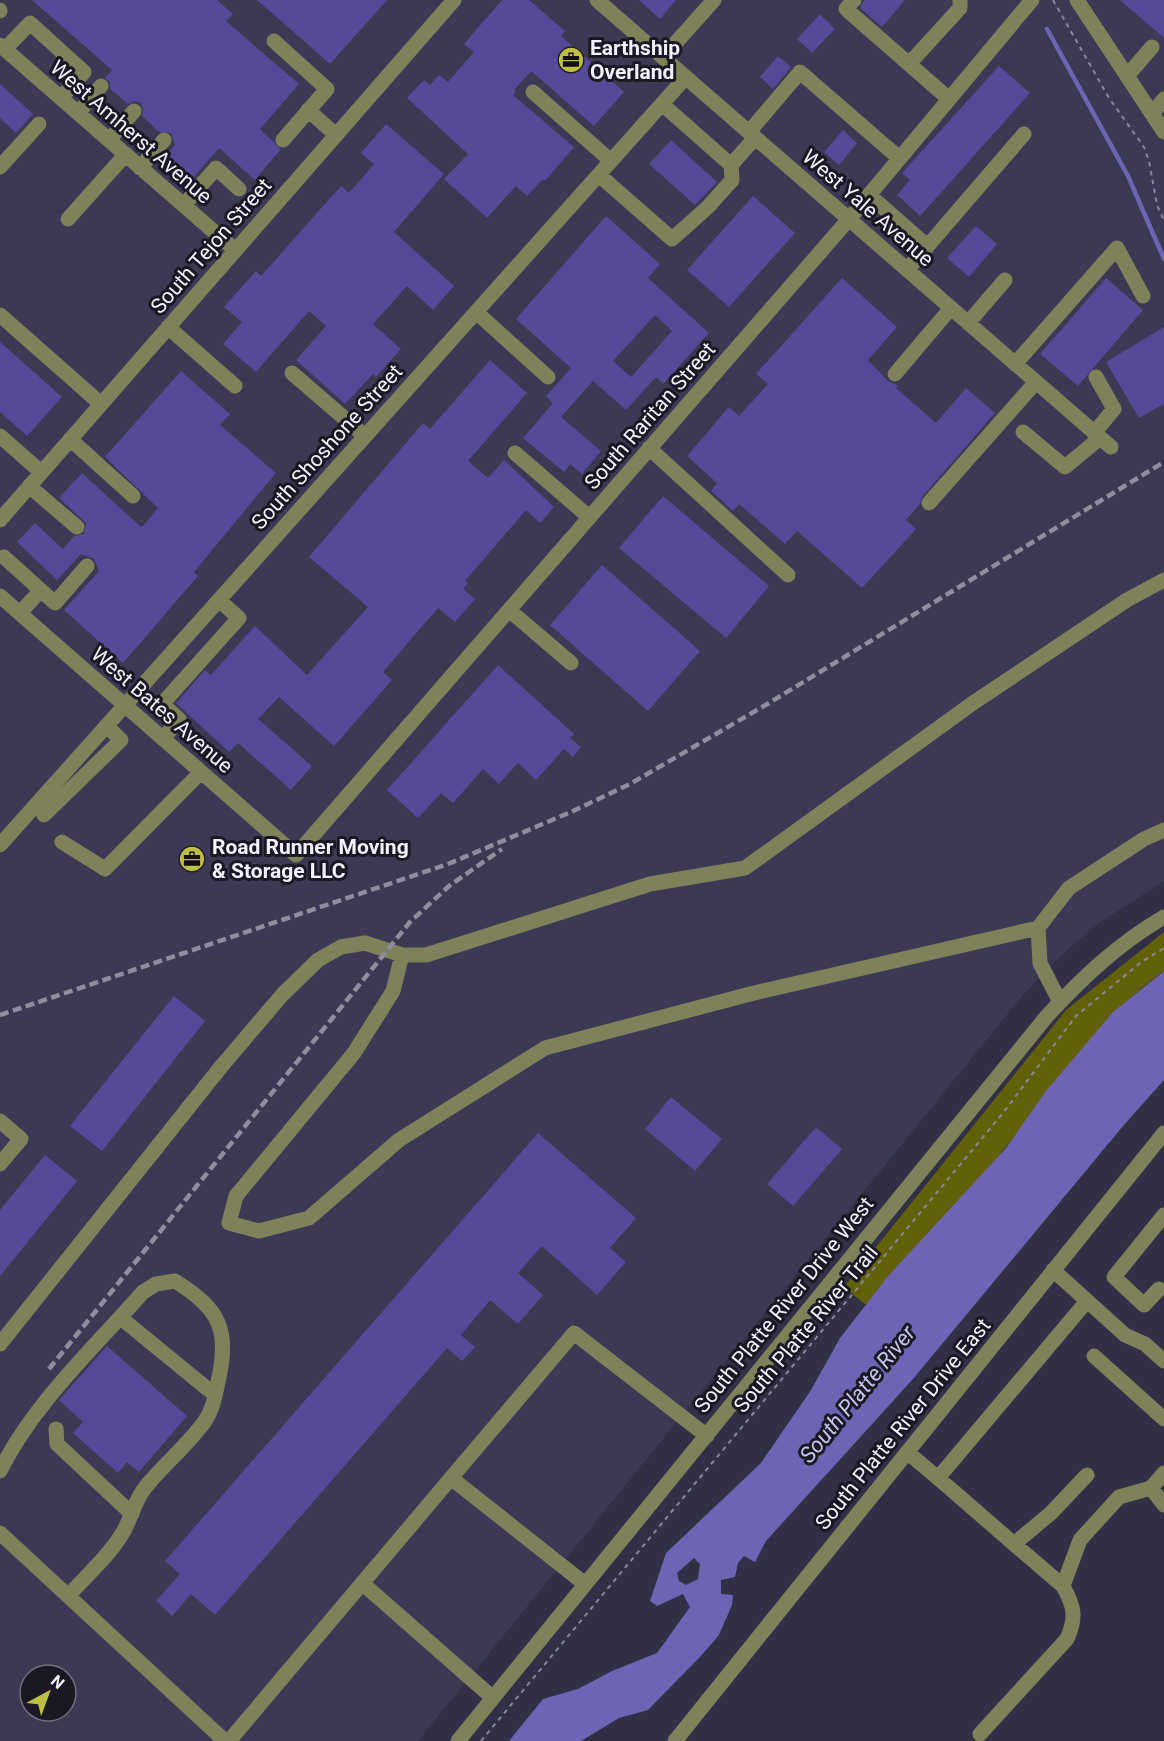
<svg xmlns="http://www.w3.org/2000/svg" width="1164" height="1741" viewBox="0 0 1164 1741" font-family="Roboto,sans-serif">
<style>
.built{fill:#3b3954;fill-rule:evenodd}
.green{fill:#61610a}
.water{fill:#6d64b3;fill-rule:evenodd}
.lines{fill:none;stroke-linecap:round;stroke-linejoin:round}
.stream{stroke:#6d64b3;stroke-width:4.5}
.building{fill:#544a97;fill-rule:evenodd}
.path{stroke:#888799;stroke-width:2;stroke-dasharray:4.5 4.5;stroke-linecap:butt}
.minor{stroke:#7f815b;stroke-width:15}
.rail{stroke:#8f8e9f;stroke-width:4.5;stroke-dasharray:9 4.5;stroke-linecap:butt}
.labels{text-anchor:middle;stroke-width:6;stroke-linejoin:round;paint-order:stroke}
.poi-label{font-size:21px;font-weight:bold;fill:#f2f2fe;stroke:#1a1923;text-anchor:start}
.street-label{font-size:21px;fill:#f2f2fe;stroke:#1a1923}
.water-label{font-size:22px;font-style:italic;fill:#c6c4f0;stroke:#1a1923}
</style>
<rect width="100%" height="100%" fill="#313046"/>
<path class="built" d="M0,0H1164V881L1099,923L1066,951L1023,995L418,1741H0ZM30,1675H66V1711H30Z"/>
<path class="green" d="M1164,932V971C1095,1020 1058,1082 1006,1147C962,1202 909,1249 866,1305L844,1287L1066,1010Z"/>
<path class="water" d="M1164,971V1080L1123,1126L913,1379L766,1541L755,1562L744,1556L738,1563L735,1577L721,1580V1594L733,1595L732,1605L719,1635L700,1657L648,1710L619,1718L581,1741H509L543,1699L578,1689L612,1671L657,1653L690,1607L683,1594L657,1606L650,1601L666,1553L761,1463L811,1390L840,1338L889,1275L1006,1148L1046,1091L1113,1012ZM694,1558L700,1564L698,1579L686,1585L679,1581L677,1573Z"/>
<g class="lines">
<path class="stream" d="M1047,29L1128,176L1164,259"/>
</g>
<path class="building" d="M32,0H217L233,14L226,21L299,84L260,129L281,149L255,180L219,148L186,186L159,163L175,145L171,133L159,132L142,116L143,108L140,103L135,101L128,104L110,89V82L105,78L112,70Z
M257,0H387L330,64Z
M502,0H529L565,31L561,36L624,92L594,126L531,71L514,90L516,92L513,95L574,147L545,181L543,179L527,196L516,186L487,218L444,179L468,154L407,98L424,80L430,85L439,75L448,82L474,52L464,44Z
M639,0H676L660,19Z
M864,0H905L882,27L860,8Z
M1120,0H1164V38Z
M820,14L835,29L812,53L797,39Z
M778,56L791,67L773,89L760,77Z
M999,66L1030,93L920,216L897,195L910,180L902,173Z
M0,84L33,114L16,133L0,118Z
M386,124L444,174L394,232L454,286L433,310L407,286L373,324L401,349L376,377L373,374L345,404L296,360L326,326L309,311L256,372L223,344L242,322L224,307L256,271L261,276L341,186L349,193L374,164L361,153Z
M843,130L857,143L839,165L824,152Z
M671,140L717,182L695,205L649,164Z
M753,196L795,233L729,307L687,270Z
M606,216L660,264L648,278L709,333L663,384L656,377L626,410L593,381L561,417L601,451L582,474L570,464L564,472L523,438L553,403L546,396L571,368L516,319ZM655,315L672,331L631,377L613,361Z
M976,226L997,244L969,277L947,258Z
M842,278L897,327L868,360L888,381L898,386L896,388L936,423L966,388L995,413L922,497L920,504L906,520L916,529L862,588L797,531L785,544L739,504L733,511L711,491L717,483L687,456L729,407L739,416L768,384L756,374Z
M1106,278L1143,310L1078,386L1040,354Z
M1164,327V404L1139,418L1106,362Z
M0,342L62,397L27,436L0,412Z
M490,360L527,393L468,461L488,478L504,460L554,507L540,523L526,510L465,581L468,583L463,589L475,599L455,622L438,608L383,672L392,680L334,746L279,697L258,719L312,766L291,790L238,743L229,752L176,703L205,670L211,675L255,626L307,675L368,607L309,557L423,423L430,429Z
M181,371L230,414L220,425L276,473L194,572L198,576L123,663L64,610L99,571L94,559L81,554L57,580L17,542L35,523L63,549L74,536L84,534L86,523L59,498L82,473L141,527L143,526L158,508L105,457Z
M663,496L769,586L726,638L619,548Z
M602,565L700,651L648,711L550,625Z
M498,665L574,734L570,738L581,747L573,757L564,749L536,780L518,763L499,784L483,769L453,803L441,793L418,818L387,790Z
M174,996L205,1021L102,1151L70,1126Z
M671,1097L722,1139L695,1171L645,1129Z
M816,1127L842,1149L793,1206L767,1184Z
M538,1133L636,1218L610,1248L626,1262L597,1295L542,1246L518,1273L543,1295L518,1324L490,1300L461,1335L475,1347L462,1361L447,1348L215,1615L191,1594L172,1616L156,1601L180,1574L165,1561Z
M45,1155L77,1181L0,1276V1210Z
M107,1346L187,1416L139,1472L127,1462L118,1473L73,1433L83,1422L59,1400Z"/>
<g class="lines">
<path class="path" d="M1053,0L1109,98L1144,147L1149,161L1157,205L1164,221
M481,1741L1003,1113L1076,1016L1140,963L1164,948"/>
<path class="minor" d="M597,0L1111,447
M854,0L846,9L949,99
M1077,0L1164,132
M0,10V11
M274,41L327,89L283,140
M0,45L235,250
M5,49L30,23L84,72L61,98
M663,57L714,0
M909,64L960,8V0
M1127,76L1152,47
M533,92L611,161
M662,104L731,165L755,138
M308,110L336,135
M78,113L101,86
M1152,114L1164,99
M749,132L800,72L899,158
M109,140L134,111
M0,167L39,124
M140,168L164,140
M599,175L672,239L708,207L732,180L731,165
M869,195L927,246
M184,205L216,168L239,189
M68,219L126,154
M907,270L1024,134
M476,312L548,377
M0,315L101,404
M968,323L1005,280
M168,327L235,386
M1015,364L1117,248L1143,296
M292,373L365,436
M895,374L951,308
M1023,432L1065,467L1100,438
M1094,433L1114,409L1096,377
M0,436L41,472
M70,439L133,496
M649,448L788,575
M515,453L589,517
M29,486L77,527
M929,503L1036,382
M0,520L454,0
M4,557L55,603L87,566
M0,596L296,855L849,219L1032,0
M509,610L571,663
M20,613L41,590
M163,739L179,719L162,704L239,618L219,600
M44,815L121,740L107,726
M62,842L105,869L201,772
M0,845L686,77
M402,955L393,991L354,1053L236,1196L229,1223L259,1231L309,1218L399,1140L545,1048L754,993L1038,928
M1060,1002L1040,963L1038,928L1069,888L1144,839L1164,830
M0,1121L21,1139L0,1164
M1053,1270L1125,1335L1145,1344L1164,1361
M1159,1289L1144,1305L1114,1277L1164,1215
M127,1323L215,1395
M0,1344L220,1068L282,995L318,960L341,947L365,943L402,955H426L650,884L745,868L973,703L1127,600L1164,580
M1094,1356L1164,1419
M56,1429L57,1444L132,1514
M907,1452L938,1478L1087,1301
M0,1471C34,1403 93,1349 143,1292L156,1284L175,1281C220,1309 230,1330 218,1382C215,1396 213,1409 205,1421C187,1446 163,1465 144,1489C134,1502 131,1520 122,1534C108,1557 86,1576 68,1596
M938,1478L1014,1544L1051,1513L1087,1475
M1151,1488L1164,1505
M0,1533L225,1741
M1014,1544L1063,1586L1080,1540L1119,1497L1151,1488L1164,1473
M362,1583L493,1698
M585,1584L451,1478L574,1333L707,1436
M980,1734L1067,1639C1077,1617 1074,1606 1063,1586
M229,1741L451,1478
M458,1741L1047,1016C1082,978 1119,943 1164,917
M675,1741L1164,1133"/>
<path class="rail" d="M0,1015L448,864L571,812L630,784L769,703L1164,462
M49,1369L410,922L449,886L502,849"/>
</g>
<defs>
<g id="office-disc" transform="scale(1.35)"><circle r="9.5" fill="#bdbf43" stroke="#1a1923"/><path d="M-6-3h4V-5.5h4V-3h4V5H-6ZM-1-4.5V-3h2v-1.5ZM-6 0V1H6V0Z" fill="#111"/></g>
</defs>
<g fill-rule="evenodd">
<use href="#office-disc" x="571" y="60"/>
<use href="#office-disc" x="192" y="859"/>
</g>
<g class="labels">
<g class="poi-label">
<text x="590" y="55">Earthship<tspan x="590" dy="24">Overland</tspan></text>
<text x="212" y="854">Road Runner Moving<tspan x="212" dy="24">&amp; Storage LLC</tspan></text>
</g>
<g class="street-label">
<text transform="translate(131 132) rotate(41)" y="7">West Amherst Avenue</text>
<text transform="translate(868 208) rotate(41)" y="7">West Yale Avenue</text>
<text transform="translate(211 246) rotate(-49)" y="7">South Tejon Street</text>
<text transform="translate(650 416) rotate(-49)" y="7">South Raritan Street</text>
<text transform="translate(327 447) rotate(-48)" y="7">South Shoshone Street</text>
<text transform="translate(162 710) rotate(41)" y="7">West Bates Avenue</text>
<text transform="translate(784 1305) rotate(-51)" y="7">South Platte River Drive West</text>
<text transform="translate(806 1329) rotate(-50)" y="7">South Platte River Trail</text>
<text transform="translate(903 1424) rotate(-51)" y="7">South Platte River Drive East</text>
</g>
<g class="water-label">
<text transform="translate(857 1394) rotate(-51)" y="8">South Platte River</text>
</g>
</g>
<g transform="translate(48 1693) rotate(41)"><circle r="28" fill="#1a1923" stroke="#70707b" stroke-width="1.5"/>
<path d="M0-4.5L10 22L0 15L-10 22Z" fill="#bdbf43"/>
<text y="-9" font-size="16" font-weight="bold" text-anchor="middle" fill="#f2f2fe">N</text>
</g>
</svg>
